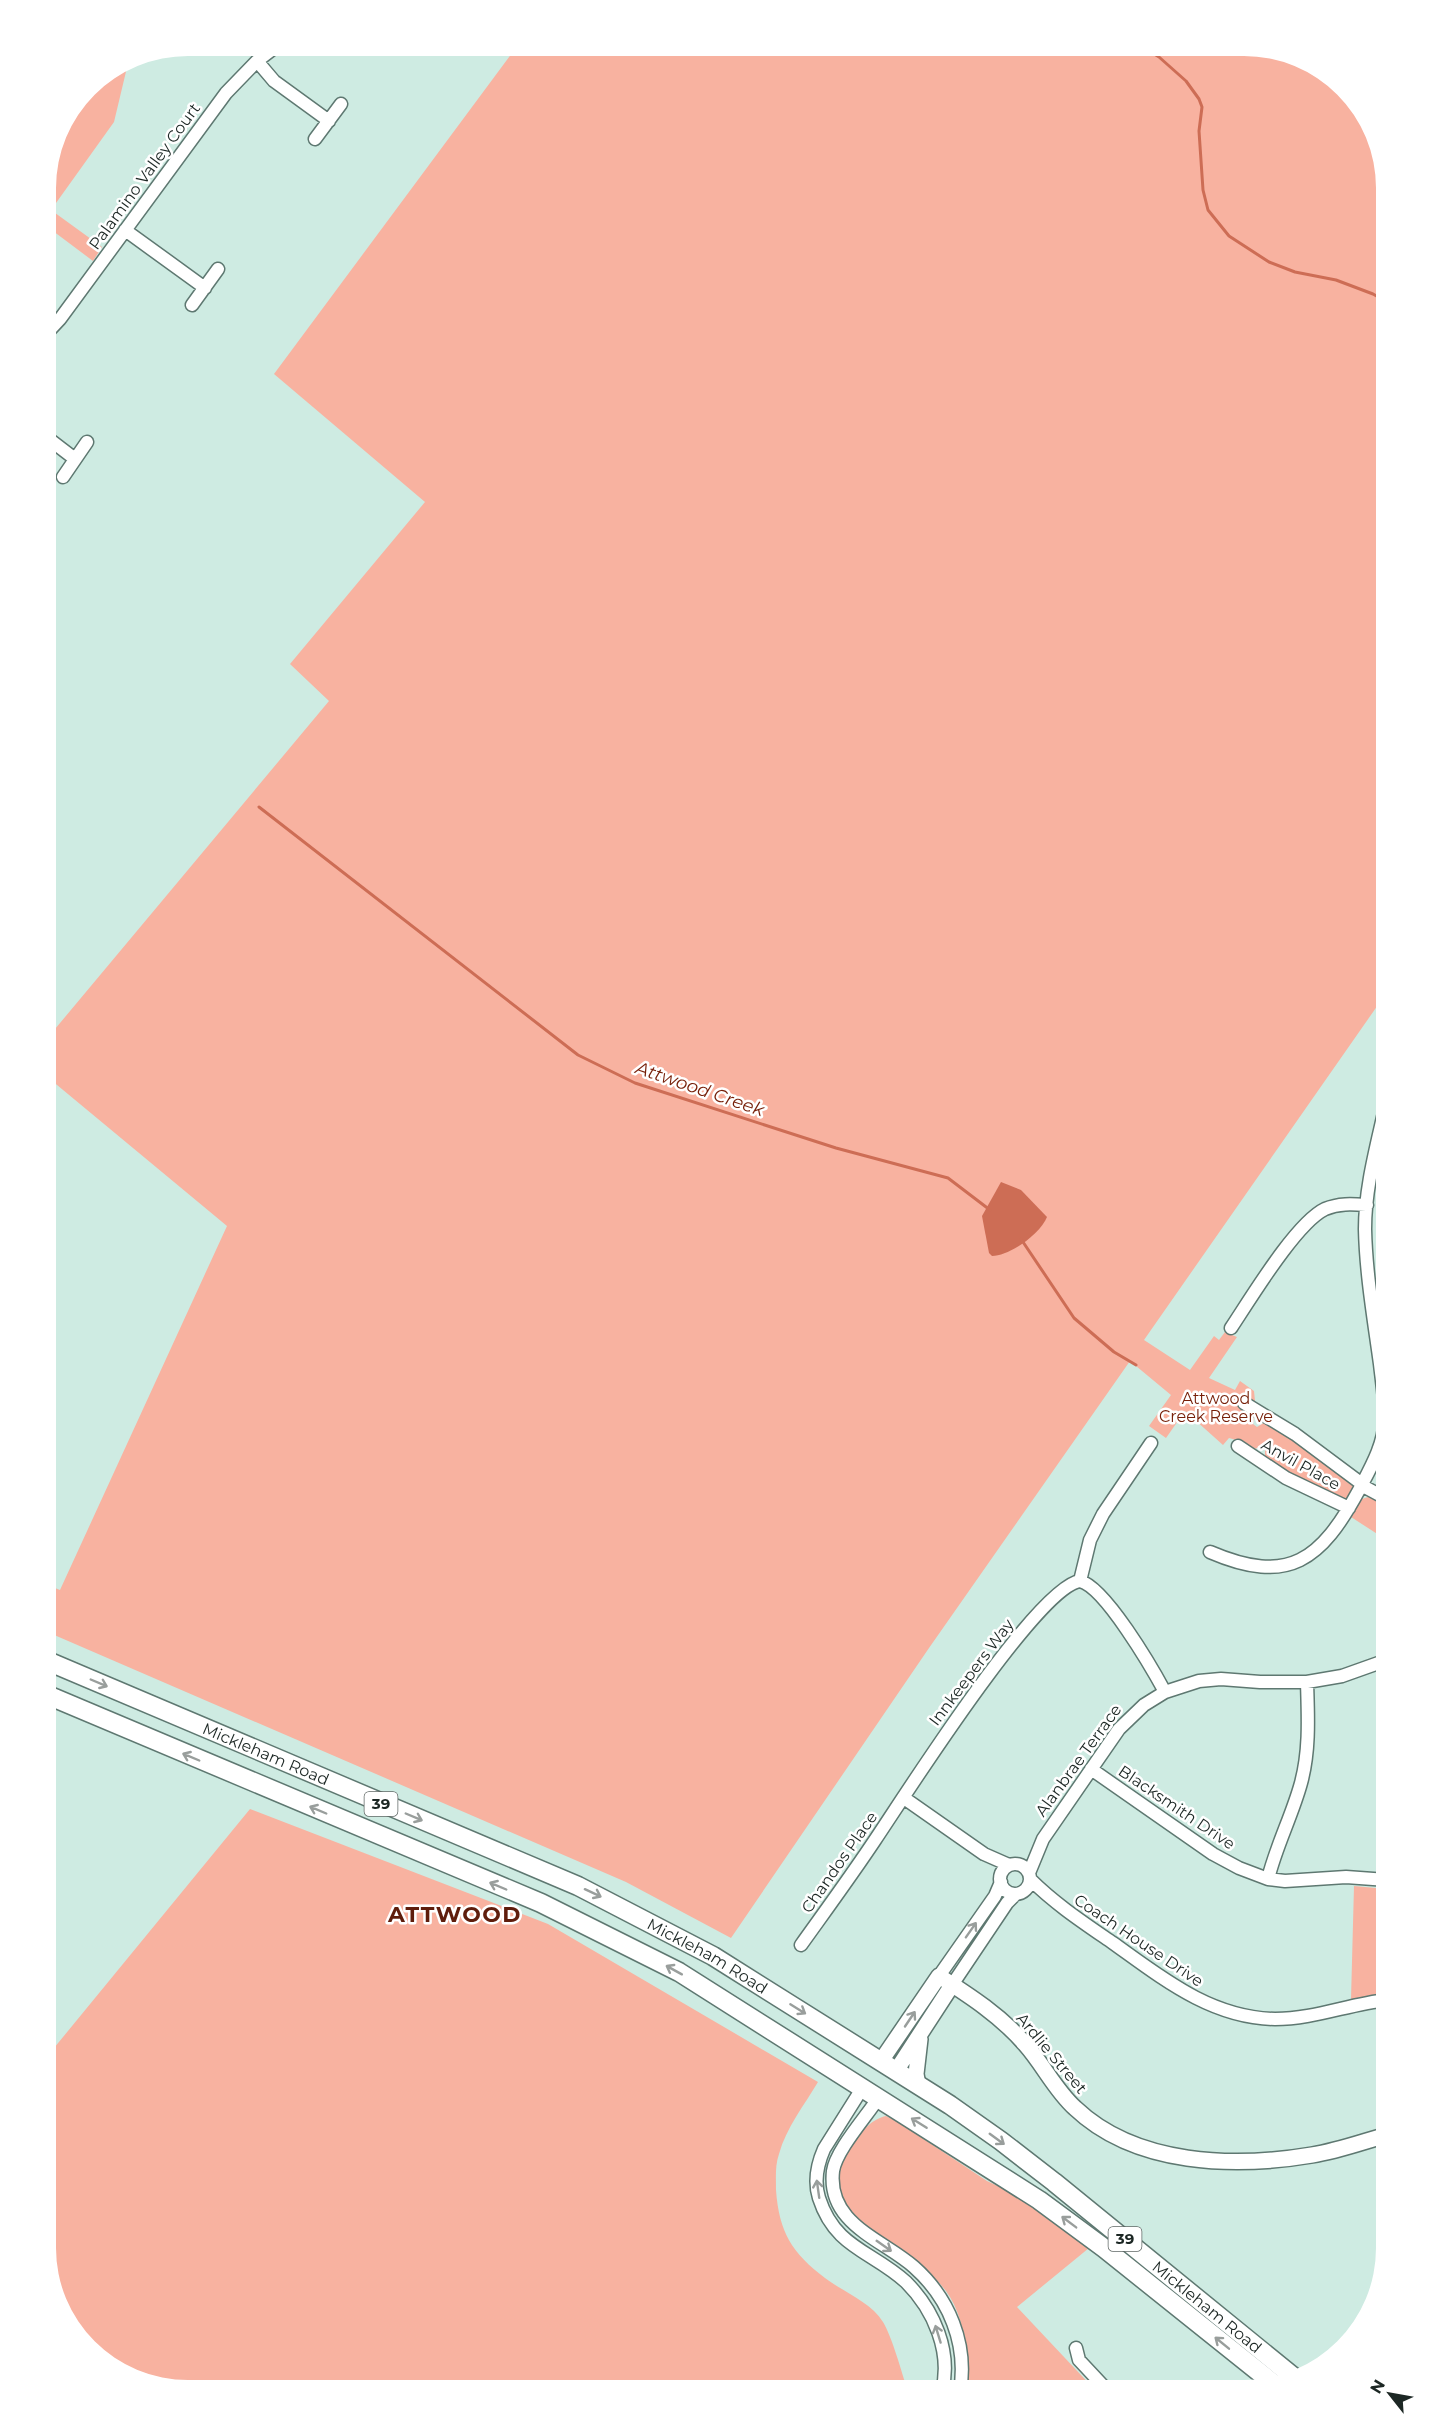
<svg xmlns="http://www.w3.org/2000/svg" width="1432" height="2436" viewBox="0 0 1432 2436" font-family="Montserrat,sans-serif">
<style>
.green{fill:#f8b2a0}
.water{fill:#cd6d55}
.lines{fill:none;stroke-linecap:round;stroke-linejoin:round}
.stream{stroke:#cd6d55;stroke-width:3}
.minor-casing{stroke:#5e7871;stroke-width:15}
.tertiary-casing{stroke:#5e7871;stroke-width:18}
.primary-casing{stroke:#5e7871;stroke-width:21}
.minor{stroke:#fff;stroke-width:12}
.tertiary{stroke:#fff;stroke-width:15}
.primary{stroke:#fff;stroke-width:18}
.oneway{stroke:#999e9c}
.labels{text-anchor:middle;stroke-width:5;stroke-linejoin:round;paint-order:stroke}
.shield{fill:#fff;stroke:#606866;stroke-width:1.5}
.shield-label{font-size:15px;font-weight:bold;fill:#1c2724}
.street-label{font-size:16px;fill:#1c2724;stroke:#fff}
.park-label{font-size:16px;fill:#761e07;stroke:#fff}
.water-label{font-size:18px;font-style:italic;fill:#761e07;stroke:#fff}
.district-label{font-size:22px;font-weight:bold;letter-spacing:1.5px;fill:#5f1d0c;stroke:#fff}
</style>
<rect width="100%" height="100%" fill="#ceebe2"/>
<path class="green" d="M518,45H1254L1324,69L1372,125L1387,188V992L1144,1340L1190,1370L1214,1336L1219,1340L1225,1332L1237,1337L1209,1378L1235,1390L1240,1381L1254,1391L1255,1401L1246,1403L1254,1418L1253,1424L1257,1427L1265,1422H1270L1356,1486L1348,1502L1311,1489L1265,1459V1449L1262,1446L1252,1450L1240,1441L1229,1438L1223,1445L1185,1411L1166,1438L1149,1426L1171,1395L1130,1361L929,1648L731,1938L626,1882L45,1631V1584L60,1590L227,1226L45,1075V1041L329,701L290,664L425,502L274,374Z
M129,59L114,122L51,210L102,247L93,261L45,225V179L56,133L87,87Z
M1368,1497L1387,1505V1544L1382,1537L1351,1517L1362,1499Z
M250,1809L548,1924L818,2082C805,2104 786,2128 779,2154C775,2165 776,2178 776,2190C779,2232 792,2253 825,2278C843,2292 871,2302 883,2322C893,2339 901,2371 908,2391H179L109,2367L60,2311L45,2248V2059Z
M1354,1886L1387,1889V1994L1351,1999Z
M886,2116L898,2122L987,2181L1032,2202L1089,2248L1017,2307L1096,2391H964C967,2360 967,2325 950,2297C924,2256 871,2240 845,2203C833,2187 837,2162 849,2148C860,2134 869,2120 886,2116Z"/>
<path class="water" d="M1001,1182L1021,1190L1047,1217C1041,1233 1010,1256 992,1256L989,1253L982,1216Z"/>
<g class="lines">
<path class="stream" d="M1140,45L1159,57L1186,81L1199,99L1202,107L1199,131L1203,190L1208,210L1229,236L1269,262L1295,272L1336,280L1373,294L1387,302
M259,807L578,1055L635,1083L836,1148L948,1178L990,1210
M1021,1239L1074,1318L1114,1352L1136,1365"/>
<g class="minor-casing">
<path id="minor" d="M257,61L274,81L329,121
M315,139L341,104
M125,230L205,288
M192,305L218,269
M45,335L60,319L226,93L257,61L278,45
M45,436L75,459
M63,477L87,442
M1231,1328C1251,1298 1296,1223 1325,1209C1339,1203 1352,1204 1367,1205
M1244,1403L1295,1434L1362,1484
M1238,1446L1286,1478L1349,1508
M1361,1485L1387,1499
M1210,1552C1289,1586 1321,1560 1359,1490C1371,1467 1384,1445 1385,1419C1385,1400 1382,1382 1380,1364C1374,1320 1366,1274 1365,1229C1365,1185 1378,1142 1387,1099
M1080,1581L1090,1540L1103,1514L1151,1443
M1080,1581C1105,1587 1152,1668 1165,1692
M1091,1769L1213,1854L1239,1868L1268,1879L1285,1881L1346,1877L1387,1880
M904,1798L984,1854L1009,1865
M1000 1879a15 15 0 1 1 30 0a15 15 0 1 1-30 0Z
M1029,1873L1043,1839L1119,1729L1144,1705L1165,1692L1199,1681L1221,1679L1260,1682H1307L1342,1676L1387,1660
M1030,1879C1055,1904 1084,1923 1113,1943C1162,1978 1211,2018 1275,2019C1314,2019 1349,2004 1387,2000
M1268,1879C1276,1846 1292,1816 1301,1783C1310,1750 1308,1716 1307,1682
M801,1945C826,1910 851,1876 875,1840C904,1797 1037,1587 1080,1581
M939,1976L995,1896L1001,1882
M952,1985L1007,1903L1016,1894
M863,2087L824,2149C817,2165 814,2182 819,2198C835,2248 872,2251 906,2282C934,2310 952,2352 942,2391
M879,2097C867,2116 836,2150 833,2171C827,2224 882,2239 914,2267C949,2298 968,2344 960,2391
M1076,2348L1079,2360L1108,2391"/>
</g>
<g class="tertiary-casing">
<path id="tertiary" d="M881,2061L939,1976C970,1996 1001,2016 1025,2044C1043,2064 1055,2090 1075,2108C1136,2166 1235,2168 1312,2155C1338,2151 1362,2142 1387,2135
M896,2071L952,1985
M918,2085L916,2074L920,2039"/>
</g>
<g class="primary-casing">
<g id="primary">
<path id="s1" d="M45,1660L578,1886L713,1956L950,2105L1001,2141L1054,2182L1296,2379"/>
<path d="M45,1694L541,1903L679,1972L1039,2200L1104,2248L1274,2384"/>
</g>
</g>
<use href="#minor" class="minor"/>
<use href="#tertiary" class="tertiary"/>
<use href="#primary" class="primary"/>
</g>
<defs><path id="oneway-shaft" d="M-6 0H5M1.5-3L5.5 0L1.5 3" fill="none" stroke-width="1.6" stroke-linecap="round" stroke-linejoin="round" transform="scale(1.5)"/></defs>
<g class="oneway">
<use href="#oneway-shaft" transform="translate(99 1683) rotate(23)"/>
<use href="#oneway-shaft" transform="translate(191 1757) rotate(-157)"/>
<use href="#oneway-shaft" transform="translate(318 1810) rotate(-157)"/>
<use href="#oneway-shaft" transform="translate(414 1817) rotate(23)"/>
<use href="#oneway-shaft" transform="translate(498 1886) rotate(-157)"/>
<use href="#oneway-shaft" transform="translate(593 1893) rotate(25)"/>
<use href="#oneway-shaft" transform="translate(971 1930) rotate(-55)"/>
<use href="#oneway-shaft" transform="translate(674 1970) rotate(-151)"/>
<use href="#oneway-shaft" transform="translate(798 2009) rotate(32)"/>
<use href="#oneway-shaft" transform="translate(910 2019) rotate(-56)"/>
<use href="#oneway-shaft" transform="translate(919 2123) rotate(-148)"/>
<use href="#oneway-shaft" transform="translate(997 2139) rotate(36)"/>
<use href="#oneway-shaft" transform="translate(818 2189) rotate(-98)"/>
<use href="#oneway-shaft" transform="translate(1069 2222) rotate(-143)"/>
<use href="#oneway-shaft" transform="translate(884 2246) rotate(35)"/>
<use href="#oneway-shaft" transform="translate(938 2334) rotate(-107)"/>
<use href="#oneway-shaft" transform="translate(1222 2343) rotate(-141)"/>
</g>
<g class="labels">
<g class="shield">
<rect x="364.5" y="1792" width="33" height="24" rx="4.5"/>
<rect x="1108.5" y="2227" width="33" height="24" rx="4.5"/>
</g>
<g class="shield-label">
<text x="381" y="1809">39</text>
<text x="1125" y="2244">39</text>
</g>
<g class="street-label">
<text transform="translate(144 176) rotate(-54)" y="6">Palamino Valley Court</text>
<text transform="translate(1301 1464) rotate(29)" y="6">Anvil Place</text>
<text transform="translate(971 1672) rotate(-53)" y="6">Innkeepers Way</text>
<text dy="6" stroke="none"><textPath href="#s1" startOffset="240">Mickleham Road</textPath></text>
<text transform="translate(1078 1760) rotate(-54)" y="6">Alanbrae Terrace</text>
<text transform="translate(1177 1807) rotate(34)" y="6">Blacksmith Drive</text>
<text transform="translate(839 1862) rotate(-55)" y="6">Chandos Place</text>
<text transform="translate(1139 1940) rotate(34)" y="6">Coach House Drive</text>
<text dy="6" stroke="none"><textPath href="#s1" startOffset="726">Mickleham Road</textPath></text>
<text transform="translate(1052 2053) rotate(50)" y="6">Ardlie Street</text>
<text dy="6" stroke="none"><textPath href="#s1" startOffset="1338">Mickleham Road</textPath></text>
</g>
<g class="park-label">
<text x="1216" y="1404">Attwood<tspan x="1216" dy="18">Creek Reserve</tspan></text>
</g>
<g class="water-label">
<text transform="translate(700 1089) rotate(19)" y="6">Attwood Creek</text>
</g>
<g class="district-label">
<text x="455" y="1922">ATTWOOD</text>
</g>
</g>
<path d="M0 0H1432V2436H0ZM188 56H1244A132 132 0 0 1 1376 188V2248A132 132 0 0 1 1244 2380H188A132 132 0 0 1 56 2248V188A132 132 0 0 1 188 56Z" fill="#fff" fill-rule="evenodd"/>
<g transform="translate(1390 2394) rotate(301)" stroke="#ffffff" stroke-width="4.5" paint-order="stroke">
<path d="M0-4.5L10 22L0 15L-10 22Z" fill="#1c2724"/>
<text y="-9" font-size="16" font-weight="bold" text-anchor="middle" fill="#1c2724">N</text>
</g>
</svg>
